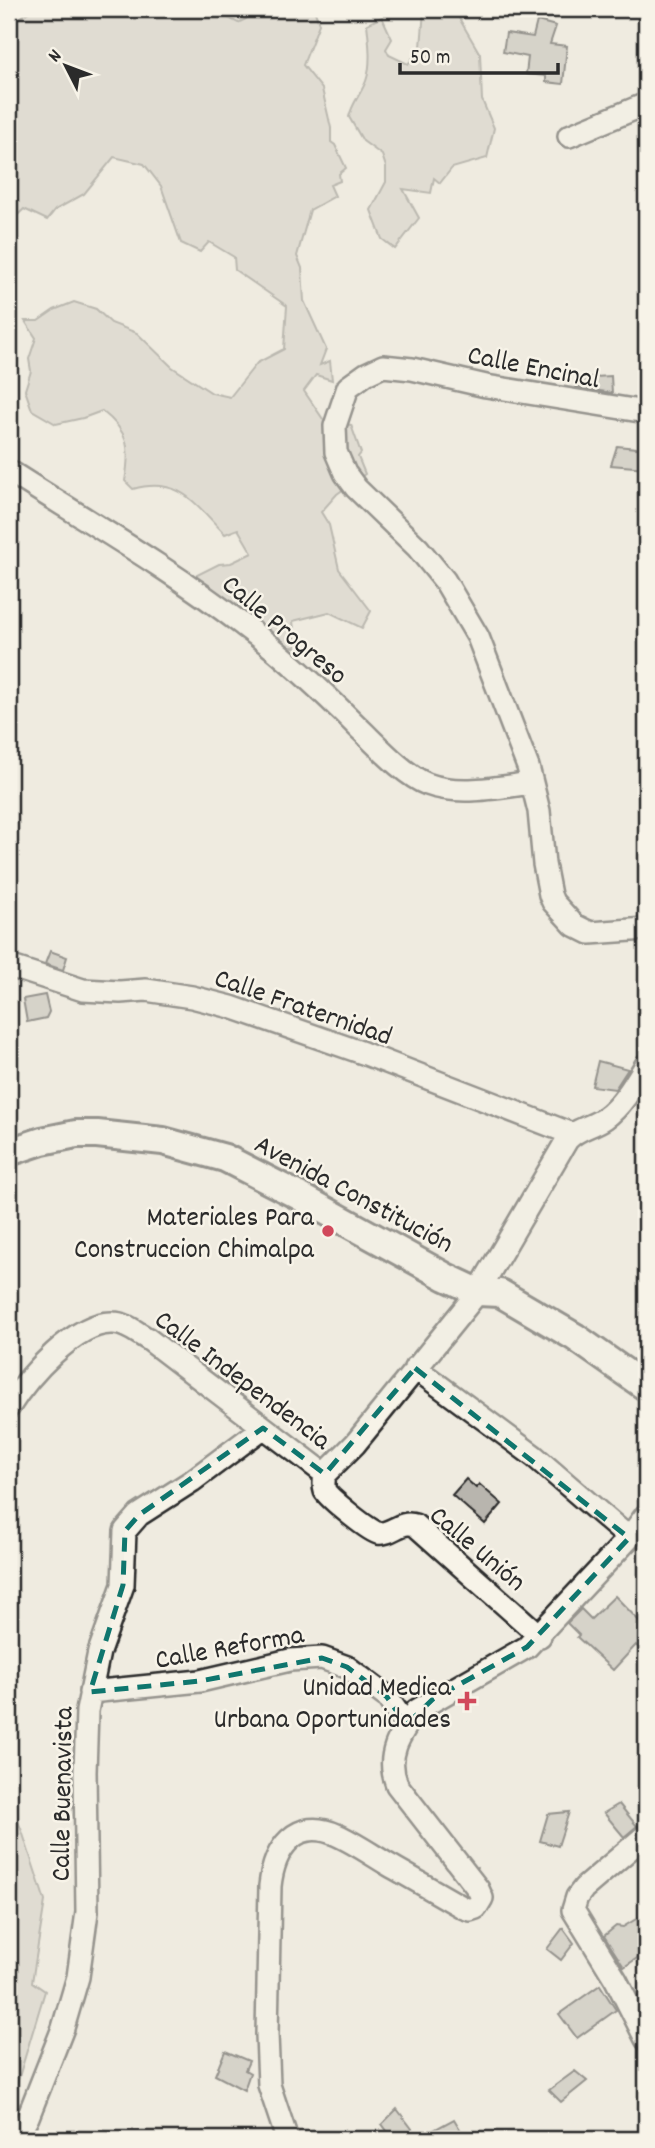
<svg xmlns="http://www.w3.org/2000/svg" width="655" height="2148" viewBox="0 0 655 2148" font-family="Dekko,sans-serif">
<style>
.green{fill:#cfcbc2;stroke:#7d7b76;stroke-width:2}
.building{fill:#b8b5ae;stroke:#2b2b2b;stroke-width:2}
.lines{fill:none;stroke-linecap:round;stroke-linejoin:round}
.minor-casing{stroke:#2b2b2b;stroke-width:26}
.major-casing{stroke:#2b2b2b;stroke-width:32}
.minor{stroke:#f7f3e8;stroke-width:21}
.major{stroke:#f7f3e8;stroke-width:26}
.marked{fill:none;stroke:#0f766e;stroke-width:5;stroke-dasharray:14 9;stroke-linejoin:round}
.poi-dot{fill:#d1495b;stroke:#f7f3e8;stroke-width:2.5}
.labels{text-anchor:middle;stroke-width:5;stroke-linejoin:round;paint-order:stroke}
.street-label{font-size:28px;fill:#2b2b2b;stroke:#f7f3e8}
.poi-label{font-size:28px;fill:#2b2b2b;stroke:#f7f3e8;text-anchor:end}
</style>
<rect width="100%" height="100%" fill="#efebe0"/>
<filter id="ink" filterUnits="userSpaceOnUse"><feTurbulence type="fractalNoise" baseFrequency=".0143" numOctaves="2"/><feDisplacementMap in="SourceGraphic" scale="14" xChannelSelector="R" yChannelSelector="G"/><feConvolveMatrix kernelMatrix="1 2 1 2 8 2 1 2 1" color-interpolation-filters="sRGB"/></filter>
<g filter="url(#ink)">
<path class="green" d="M33,9H219V13L238,23L246,19L254,9H314L319,24L303,65L322,89L331,128V142L335,145L346,168L339,174L340,181L330,185L335,196L310,210L297,256L302,268L304,301L326,349L320,365L330,361L332,380L316,375L304,391L325,422L351,425L361,453L358,457L365,474L337,494L321,512L329,525L339,569L371,611L362,628L329,612L293,621L296,647H288L289,654L195,601V576L219,564L231,563L252,553L238,529L225,534C195,504 180,476 133,489L125,481C131,447 129,432 102,411L83,418L56,424L32,410L25,390L31,371L29,359L36,338L25,321H38L54,310L74,302L96,309L111,323L137,333L172,367L212,393L230,397L257,363L284,349L287,306L235,270L234,257L209,242L200,252L181,243L161,186L144,164L114,157L84,194L55,210L47,220L24,209L9,223V30L15,21Z
M422,9H457L456,13L480,54L482,100L494,128L487,158L452,168L440,183L434,178L431,193L403,189L419,218L395,249L382,239L371,210L386,182V167L382,155L363,141L349,117C352,103 361,94 366,81C372,65 369,41 367,24L382,17L392,39L386,49L389,55L408,64L421,47L424,11Z
M9,1800L22,1831L45,1901L32,1982L45,1991L9,2110Z"/>
<path class="building" d="M537,21L556,26L550,44L567,46L563,84L546,82V76L526,74L528,57L503,52L506,33L533,37Z
M611,376L612,393L576,387L578,378Z
M617,446L646,449V468L611,465Z
M50,951L67,957L63,970L45,964Z
M45,995L49,1012L46,1018L27,1022L23,999Z
M598,1061L628,1069L615,1089L592,1086Z
M466,1479L476,1488L479,1484L502,1504L485,1524L452,1495Z
M615,1596L646,1628V1655L636,1645L613,1670L577,1637L579,1635L567,1623L581,1609L591,1619Z
M619,1804L637,1826L624,1837L604,1813Z
M569,1812L558,1846L540,1841L548,1814Z
M646,1913V1952L624,1967L604,1936L616,1926L623,1927Z
M563,1928L574,1943L561,1960L547,1949Z
M600,1985L616,2010L577,2038L559,2014Z
M225,2051L249,2061L245,2070L250,2073L244,2090L215,2075Z
M575,2071L587,2081L561,2102L549,2090Z
M397,2109L419,2138L454,2119L466,2139H393L382,2124Z"/>
<g class="lines">
<g class="minor-casing">
<path id="minor" d="M569,136L646,104
M646,412L486,386L412,369L383,366L366,374L348,387L335,426L336,452L345,473L356,488L418,548L445,581L478,637L528,767L539,811L544,864L550,895L553,902L574,925L590,933L646,929
M9,471C87,521 169,568 243,625C284,655 322,691 358,727C376,744 404,775 427,784C459,796 499,787 532,783
M9,966L83,990L120,992L146,990L192,997L231,1007L363,1053L572,1134
M415,1368L534,1456L629,1538
M9,1407C27,1378 76,1321 113,1323C126,1323 137,1333 148,1339L325,1474
M325,1474L355,1444L478,1292L567,1140C577,1128 592,1127 605,1118C622,1106 635,1083 646,1065
M325,1474C324,1480 323,1485 325,1491C329,1498 370,1532 378,1533C392,1535 400,1520 415,1525L540,1636
M90,1692L200,1681L290,1660L322,1658L347,1667L387,1697L406,1725
M646,1835L584,1888L577,1897L573,1910L616,1980L646,2039
M16,2139L28,2117L63,2028L78,1977L87,1912L85,1772L87,1711L99,1652L123,1585L125,1531L139,1515L192,1481L263,1428
M287,2139L269,2085L267,2034L270,1886C274,1849 296,1816 337,1835C355,1843 372,1855 389,1865C414,1879 439,1894 464,1908L470,1910L476,1908L482,1898L478,1889L397,1785C385,1756 399,1735 417,1710L527,1647L629,1538L646,1515"/>
</g>
<g class="major-casing">
<path id="major" d="M9,1152L42,1141L76,1134H97L163,1141L225,1158L299,1196L446,1277L478,1292L500,1293L575,1337L646,1387"/>
</g>
<use href="#minor" class="minor"/>
<use href="#major" class="major"/>
</g>
</g>
<path d="M0 0H655V2148H0ZM415,1368L629,1538L527,1647L433,1699L406,1725L387,1697L347,1667L322,1658L200,1681L90,1692L123,1585L125,1531L139,1515L263,1428L325,1474Z" fill="#efebe0" fill-opacity=".55" fill-rule="evenodd"/>
<path class="marked" d="M415,1368L629,1538L527,1647L433,1699L406,1725L387,1697L347,1667L322,1658L200,1681L90,1692L123,1585L125,1531L139,1515L263,1428L325,1474Z"/>
<g class="poi-dot">
<circle cx="328" cy="1231" r="7"/>
<path d="M463.5 1690.5h7v7h7v7h-7v7h-7v-7h-7v-7h7z"/>
</g>
<g class="labels">
<g class="street-label">
<text transform="translate(534 365) rotate(11)" y="10">Calle Encinal</text>
<text transform="translate(286 628) rotate(40)" y="10">Calle Progreso</text>
<text transform="translate(304 1005) rotate(19)" y="10">Calle Fraternidad</text>
<text transform="translate(355 1192) rotate(28)" y="10">Avenida Constitución</text>
<text transform="translate(244 1378) rotate(37)" y="10">Calle Independencia</text>
<text transform="translate(479 1547) rotate(40)" y="10">Calle Unión</text>
<text transform="translate(229 1645) rotate(-10)" y="10">Calle Reforma</text>
<text transform="translate(60 1794) rotate(-89)" y="10">Calle Buenavista</text>
</g>
<g class="poi-label">
<text x="314" y="1225">Materiales Para<tspan x="314" dy="32">Construccion Chimalpa</tspan></text>
<text x="451" y="1695">Unidad Medica<tspan x="451" dy="32">Urbana Oportunidades</tspan></text>
</g>
</g>
<rect width="655" height="2148" fill="none" stroke="#f7f3e8" stroke-width="35"/>
<rect x="18" y="18" width="620" height="2113" fill="none" stroke="#2b2b2b" stroke-width="2.5" filter="url(#ink)"/>
<g transform="translate(66 66) rotate(312)" stroke="#f7f3e8" stroke-width="5" paint-order="stroke">
<path d="M0-5L12 26L0 18L-12 26Z" fill="#2b2b2b"/>
<text y="-10" font-size="19" font-weight="bold" text-anchor="middle" fill="#2b2b2b">N</text>
</g>
<path d="M400 63v10h158v-10" fill="none" stroke="#2b2b2b" stroke-width="3.5"/>
<text x="410" y="63" font-size="21" fill="#2b2b2b" stroke="#f7f3e8" stroke-width="5" paint-order="stroke">50 m</text>
</svg>
